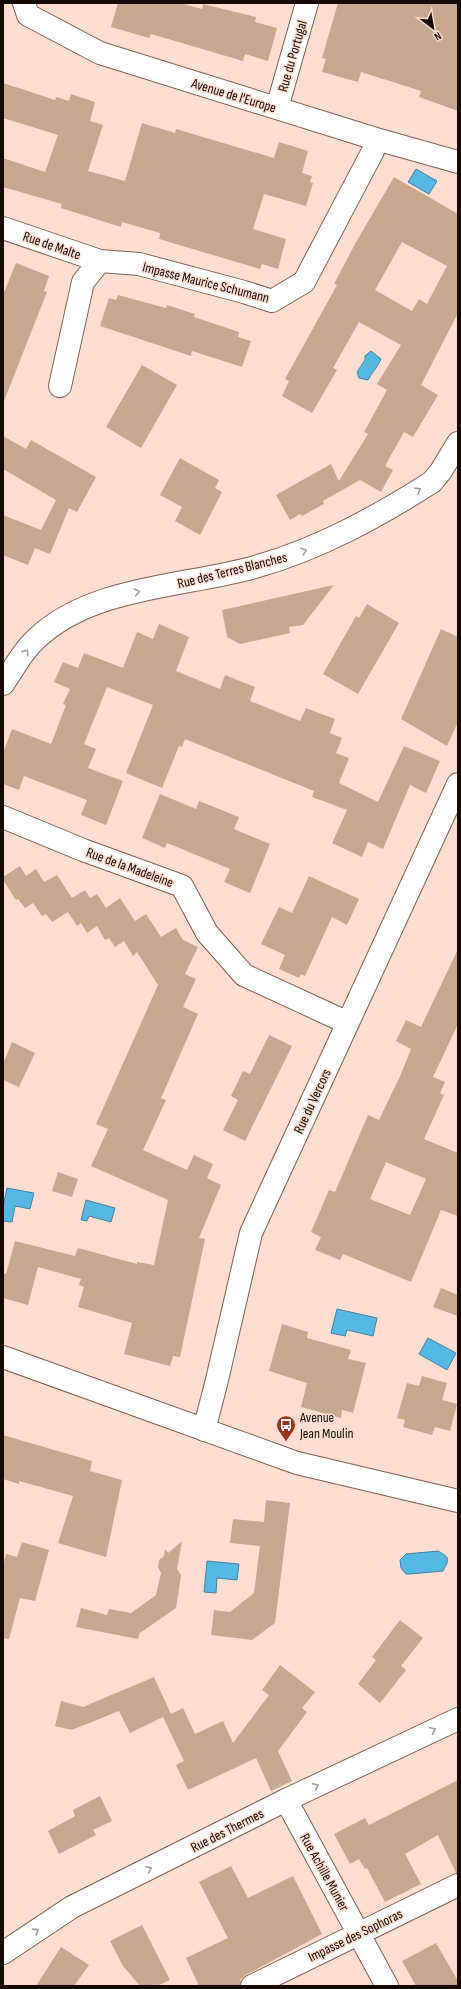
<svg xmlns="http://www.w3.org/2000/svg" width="461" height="1989" viewBox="0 0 461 1989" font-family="'Sofia Sans Condensed',sans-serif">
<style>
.water{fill:#55b8e2;stroke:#4284a0}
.building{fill:#c6a88f;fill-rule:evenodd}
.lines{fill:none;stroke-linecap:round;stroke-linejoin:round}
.minor-casing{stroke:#805e50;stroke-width:24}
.secondary-casing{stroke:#805e50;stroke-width:24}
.minor{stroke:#fff;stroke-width:22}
.secondary{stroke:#fff;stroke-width:22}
.oneway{stroke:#a29d9b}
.labels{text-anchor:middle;stroke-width:3;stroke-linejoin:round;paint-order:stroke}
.street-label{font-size:14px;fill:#160a06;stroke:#fdddd1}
.poi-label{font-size:14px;fill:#160a06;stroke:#fdddd1;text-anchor:start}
</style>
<rect width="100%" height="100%" fill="#fdddd1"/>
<path class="water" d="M416,169L437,181L429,194L408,182Z
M371,351L381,359C378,367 372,372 368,380L359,378L357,372L365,360V356Z
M7,1188L34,1193L30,1209L15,1206L12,1222L3,1221V1207Z
M86,1200L115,1208L111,1222L89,1216L87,1221L81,1220Z
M337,1309L377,1318L373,1336L347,1330L345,1336L331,1333Z
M428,1338L456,1353L447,1370L419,1354Z
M438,1551C451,1558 449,1559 443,1571L410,1574H406L401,1568L400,1560L406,1554Z
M207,1561L239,1564L237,1580L217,1578L216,1593L204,1592Z"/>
<path class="building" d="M118,3H180L202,9L203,4L256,17L255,22L277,28L268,61L245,54L243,61L151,34L149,38L111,27Z
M338,3H458V111L419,97L421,91L361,72L358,82L322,72L326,59L322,58Z
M3,83L55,100L56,97L69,101L71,94L95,102L90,121L103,125L88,171L125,181L142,123L175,133L176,129L274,158L279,142L308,151L302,173L312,176L310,182L313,183L306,206L264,194L253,229L286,239L278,269L262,264L260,269L159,239L160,233L122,222L121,227L61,208L62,204L3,187V158L45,172L58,135L3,118Z
M394,177L458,214V313L421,385L438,395L413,437L404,432L385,466L393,470L381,492L360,480L323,501L324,504L302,516L300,514L290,520L276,495L331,464L339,481L368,434L364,432L387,390L377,384L401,345L359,322L333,368L337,370L312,413L282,396L289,381L285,379L337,285L334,284L355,244ZM402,242L447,266L427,304L419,299L412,311L375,290Z
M16,263L49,276L44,291L47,292L4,401L3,295Z
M118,295L166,308L167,305L195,314L194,317L239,332L238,337L251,341L242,367L192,351L191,356L100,326L109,298L116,300Z
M142,365L177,385L141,448L106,427Z
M3,436L26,449L31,440L96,477L77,512L69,508L50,554L35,548L28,565L3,555V515L41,530L56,500L3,469Z
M180,458L219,480L215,488L222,492L200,535L175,521L182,507L160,495Z
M334,585L303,625L289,627L290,633L240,644L227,637L222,610Z
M367,604L399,623L358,694L323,674L356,616L359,618Z
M159,624L189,637L176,671L220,689L225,675L255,687L250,701L300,721L306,708L335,719L330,733L342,738L336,753L349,758L339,783L378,802L404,746L440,761L426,793L410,785L383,849L368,842L362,857L332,843L347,810L312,797L314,791L185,739L182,747L179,746L162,788L126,773L153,705L107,687L84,744L96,749L88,768L123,781L106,825L81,815L87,800L24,776L19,790L3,784V753L12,729L51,744L66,705L63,704L70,689L54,682L63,662L78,668L84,653L123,668L137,632L153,639Z
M441,629L458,637V722L447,746L401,719Z
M160,794L196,809L199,801L239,817L234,829L270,844L250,893L224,882L230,869L167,843L165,848L142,838Z
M20,866L26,876L36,869L44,882L57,875L72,898L85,890L90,898L97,894L106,908L120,898L135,921L146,914L161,937L176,928L183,940L198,947L185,974L196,979L183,1007L198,1014L161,1098L166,1100L143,1150L187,1170L194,1155L213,1164L207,1178L221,1185L199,1238L205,1239L180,1357L173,1356L170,1366L124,1354L132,1323L78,1307L84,1287L79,1285L81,1279L38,1267L28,1305L3,1298V1273L6,1274L15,1241L75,1256L78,1248L137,1264V1262L154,1265L168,1200L91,1166L108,1129L96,1124L158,985L137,952L133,956L124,941L115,947L109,938L105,940L97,926L87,933L81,923L77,926L68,912L52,922L46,914L42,916L33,903L25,908L18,899L16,900L3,880V877Z
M309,876L359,899L347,925L332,917L305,976L301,974L299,978L279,969L285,955L261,944L279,907L292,913Z
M458,949V1024L433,1077L445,1082L440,1093L444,1095L424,1139L458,1153V1216L441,1210L411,1282L343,1254L340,1260L315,1250L321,1237L311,1232L329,1190L335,1192L368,1115L379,1120L401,1074L411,1049L396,1041L406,1020L421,1027ZM386,1162L426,1179L410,1215L370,1199Z
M269,1035L292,1046L245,1141L223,1130L238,1100L231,1096L243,1071L250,1074Z
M12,1042L35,1053L19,1087L3,1080V1064Z
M58,1172L78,1179L72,1197L52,1191Z
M441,1288L458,1295V1316L433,1307Z
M282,1324L308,1332L307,1338L351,1350L348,1359L366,1363L353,1413L342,1410L341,1418L301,1407L307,1383L269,1371Z
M422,1376L447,1383L442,1400L457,1404L450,1431L435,1427L432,1435L403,1427L405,1420L397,1418L407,1383L419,1386Z
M3,1435L92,1461L90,1471L122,1480L106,1557L58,1543L73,1496L19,1481V1484L3,1479Z
M266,1500L290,1503L275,1623L252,1640L211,1635L214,1610L230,1612L254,1593L260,1546L230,1543L233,1519L264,1522Z
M182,1541L177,1569L181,1575L176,1608L140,1633V1631L138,1639L76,1627L81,1608L107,1615L109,1609L131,1613L156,1595L161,1573L158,1567L159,1560L164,1556L165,1549L168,1553Z
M22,1542L49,1550L35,1601L20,1598L9,1639L3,1638V1567L6,1554L17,1557Z
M400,1620L423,1638L401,1666L406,1670L380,1703L358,1684L376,1660L372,1657Z
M280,1665L315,1692L302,1708L307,1712L278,1751L292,1781L271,1791L256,1758L188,1790L176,1765L184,1761L163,1717L130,1733L119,1711L72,1730L55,1726L61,1701L83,1707L154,1677L171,1714L183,1708L195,1734L223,1721L233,1743L269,1695L262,1690Z
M458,1780V1873H456L438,1835L405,1854L421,1884L385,1902L367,1868L365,1869L359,1859L350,1864L334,1834L365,1818L369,1825Z
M100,1796L112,1821L93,1830L96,1835L59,1854L48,1831L75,1816L73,1810Z
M231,1866L248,1898L293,1876L322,1934L246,1975L241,1979L240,1986H199L186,1958L228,1938L199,1882Z
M142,1925L170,1980L157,1986H140L123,1966L110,1941Z
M436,1943L458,1981V1986H416L402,1961Z
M61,1947L89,1965L74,1986H36Z"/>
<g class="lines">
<g class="minor-casing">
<path id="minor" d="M24,3L28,15L100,53L376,139L458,162
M277,108L307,3
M3,228L100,261
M60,386L83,282L100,261L139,264L244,292L272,301L304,282L373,151L376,139
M3,684C13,670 22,652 35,640C90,586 184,587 255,567C319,549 377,517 432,482L441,471L458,443
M3,817L83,850L182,886L207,933L244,975L348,1023
M3,1357L297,1463L458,1501
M204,1430L216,1384L251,1233L458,784
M286,1800L387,1986
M252,1986L458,1885"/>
</g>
<g class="secondary-casing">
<path id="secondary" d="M3,1953L72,1907L286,1800L458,1719"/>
</g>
<use href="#minor" class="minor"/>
<use href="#secondary" class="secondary"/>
</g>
<defs><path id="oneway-chevron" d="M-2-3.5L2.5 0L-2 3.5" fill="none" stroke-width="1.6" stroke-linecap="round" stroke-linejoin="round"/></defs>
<g class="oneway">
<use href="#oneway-chevron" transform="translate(418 490) rotate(-30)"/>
<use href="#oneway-chevron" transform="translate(304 551) rotate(-18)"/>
<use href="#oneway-chevron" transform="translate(137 592) rotate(-11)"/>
<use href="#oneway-chevron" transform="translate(26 652) rotate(-55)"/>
<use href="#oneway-chevron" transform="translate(433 1730) rotate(-25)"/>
<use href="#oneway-chevron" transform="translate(316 1786) rotate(-25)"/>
<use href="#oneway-chevron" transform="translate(149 1869) rotate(-27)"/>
<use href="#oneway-chevron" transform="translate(36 1931) rotate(-33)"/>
</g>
<defs>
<g id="bus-pin" transform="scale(1)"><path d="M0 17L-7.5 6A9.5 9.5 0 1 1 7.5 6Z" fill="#9d341a" stroke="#fdddd1"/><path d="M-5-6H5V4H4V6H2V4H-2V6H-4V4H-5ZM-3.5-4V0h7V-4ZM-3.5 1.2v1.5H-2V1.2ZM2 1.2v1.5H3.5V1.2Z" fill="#fff"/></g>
</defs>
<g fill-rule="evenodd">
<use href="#bus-pin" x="286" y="1425"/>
</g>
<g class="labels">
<g class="street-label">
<text transform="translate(292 56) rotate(-74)" y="5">Rue du Portugal</text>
<text transform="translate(234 95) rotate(17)" y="5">Avenue de l'Europe</text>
<text transform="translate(52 245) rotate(19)" y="5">Rue de Malte</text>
<text transform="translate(206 282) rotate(14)" y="5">Impasse Maurice Schumann</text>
<text transform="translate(232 570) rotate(-14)" y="5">Rue des Terres Blanches</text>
<text transform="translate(130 867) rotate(20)" y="5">Rue de la Madeleine</text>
<text transform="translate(312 1101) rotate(-65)" y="5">Rue du Vercors</text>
<text transform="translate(227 1830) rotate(-27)" y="5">Rue des Thermes</text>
<text transform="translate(325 1872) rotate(61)" y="5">Rue Achille Munier</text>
<text transform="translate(355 1935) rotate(-26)" y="5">Impasse des Sophoras</text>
</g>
<g class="poi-label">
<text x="300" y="1422">Avenue<tspan x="300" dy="16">Jean Moulin</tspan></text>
</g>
</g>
<rect width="461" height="1989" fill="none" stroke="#160a06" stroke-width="8"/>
<g transform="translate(433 28) rotate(149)" stroke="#fdddd1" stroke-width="3" paint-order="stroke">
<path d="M0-3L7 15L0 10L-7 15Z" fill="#160a06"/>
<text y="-6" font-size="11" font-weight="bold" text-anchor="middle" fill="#160a06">N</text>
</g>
</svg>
